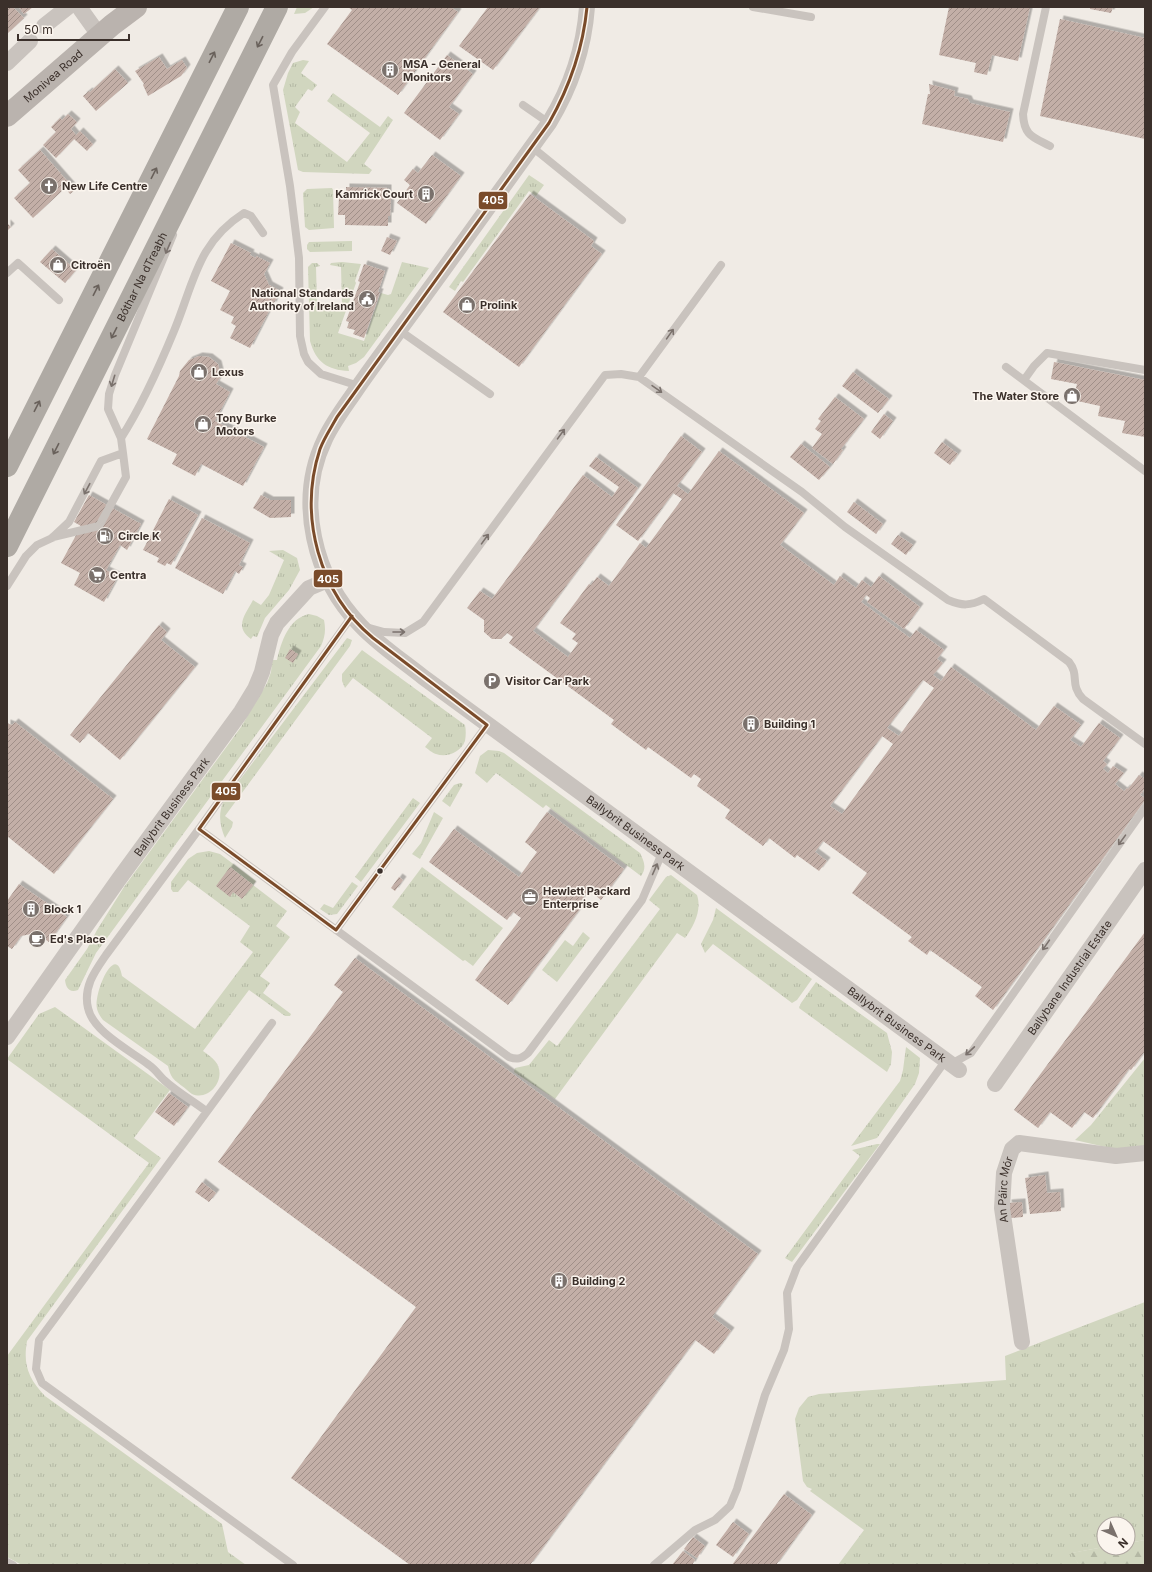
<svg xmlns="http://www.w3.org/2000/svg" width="1152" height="1572" viewBox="0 0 1152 1572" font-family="Inter,sans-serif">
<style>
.grass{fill:url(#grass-tufts)}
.forest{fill:url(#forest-firs)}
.building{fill:url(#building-hatch);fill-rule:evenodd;filter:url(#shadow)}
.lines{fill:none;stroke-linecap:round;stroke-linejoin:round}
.lane{stroke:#c9c3be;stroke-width:8}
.street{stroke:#c9c3be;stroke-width:16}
.secondary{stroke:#bab3ae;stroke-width:22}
.highway{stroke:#afaaa4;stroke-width:22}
.bus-1-casing{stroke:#fbf5ee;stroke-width:6}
.bus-1{stroke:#7a4b2a;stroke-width:3}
.oneway{stroke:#69615b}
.oneway2{stroke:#7b726d}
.bus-dot{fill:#3b302b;stroke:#fbf5ee;stroke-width:1.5}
.labels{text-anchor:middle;stroke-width:3;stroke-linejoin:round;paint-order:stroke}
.poi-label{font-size:11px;font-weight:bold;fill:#3b302b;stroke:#fbf5ee;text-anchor:start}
.street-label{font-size:11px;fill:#3b302b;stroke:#fbf5ee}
.line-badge{stroke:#fbf5ee;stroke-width:1.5}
.badge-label{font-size:11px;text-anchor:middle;font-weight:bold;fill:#fff}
</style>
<defs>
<pattern id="grass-tufts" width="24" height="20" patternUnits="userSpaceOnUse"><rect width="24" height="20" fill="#d1d6bf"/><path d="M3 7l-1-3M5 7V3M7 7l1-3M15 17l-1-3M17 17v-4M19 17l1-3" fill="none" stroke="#b4b8a4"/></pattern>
<pattern id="forest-firs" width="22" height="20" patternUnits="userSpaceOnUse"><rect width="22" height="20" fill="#d1d6bf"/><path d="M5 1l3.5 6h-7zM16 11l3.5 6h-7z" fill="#b4b8a4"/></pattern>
<pattern id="building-hatch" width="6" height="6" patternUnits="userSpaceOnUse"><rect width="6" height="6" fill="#c3afa7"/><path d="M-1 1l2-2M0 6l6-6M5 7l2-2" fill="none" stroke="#a08f88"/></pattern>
<filter id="shadow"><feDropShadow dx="3.5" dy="-3.5" stdDeviation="0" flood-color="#0004"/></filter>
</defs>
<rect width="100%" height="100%" fill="#f0ebe5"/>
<path class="grass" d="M297,7H314L305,13L294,14Z
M303,60L309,61L301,73L317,85L312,91L308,89L295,107L300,112L295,123L347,162L370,133L327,101L333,93L380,127L388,116L393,120L364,164L372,170L369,174L303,172L298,170L283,90L288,73L293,63Z
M529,175L544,185L536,196L529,191L463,282L461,281L455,291L449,287Z
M332,188L333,190L334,228L309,230L305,227L303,193L307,189Z
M352,241V251L310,252L307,249V245L309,242Z
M342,262L361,264L355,281L356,283L338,333L364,341L381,293L388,295L391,294L402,262L429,268L364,357L356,363L348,366L349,371C327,370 316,362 310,341L308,267L312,263H317L320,266L316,267L317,304H342L341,267L330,265L331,263Z
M283,550L297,558L300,570L289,590L265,618L257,637L253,636L251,639C234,627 245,615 253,600L261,605L269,595L284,560L269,551Z
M309,614L317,616L324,620C326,630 325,637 321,646L96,953L78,990C69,993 66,988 65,980L87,949L97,930L124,887L241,727L267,683L271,672L272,660H277C281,642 289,618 309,614Z
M347,638L352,640L350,646L225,816L233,822L232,827L225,838C220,826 218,815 223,802Z
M362,650L465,725C466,730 466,735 465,741C461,752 447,758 436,754C432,753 428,749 425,747L432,738L353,678L345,688L342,681V674Z
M488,750L499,751L504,753L640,853C644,861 647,868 641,876L546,805L543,808L496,773L487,783L475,773L480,756Z
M460,783L463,784L450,807L442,801L454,785Z
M413,798L420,803L361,882L355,877Z
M434,812L443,818L420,859L412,854L421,843Z
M209,851L220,854L256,881L253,885L230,867V896L233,892L242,899L253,885L287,911L276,926L290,937L260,976L270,983L263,993L291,1014L290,1016H285L249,990L203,1051C207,1054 212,1057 215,1061C228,1076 211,1102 192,1094C189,1092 185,1088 182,1086C173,1079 171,1078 168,1066L103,1020C100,1016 98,1013 97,1009C93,993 116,941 122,976L195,1029L253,952L240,942L250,926L188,880L178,892H173L171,889V882L188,859L197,853Z
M422,867L503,928L473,966L465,960L463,961L392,907Z
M671,875L697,895C702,910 694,926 685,938L677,933L555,1099L514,1072L515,1068L529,1065L549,1040L557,1046L660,909L649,900L666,877Z
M352,882L358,886L337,914L329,915L320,909L324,904L333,908Z
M716,908L812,979L797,1000L792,1003L713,944L705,953L701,944L713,920Z
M583,932L590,938L557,982L542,970L565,940L573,946Z
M816,982L887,1033L892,1052L891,1064L887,1072L799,1008L801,1003Z
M55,1007L170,1090L134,1138L161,1158L27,1341C23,1365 28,1378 45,1396L222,1524L228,1552L246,1565H22L7,1557V1356L149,1163L7,1059L39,1014Z
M906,1047L920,1058L919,1073L915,1084L877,1138L851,1146L900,1081L903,1070Z
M1145,1058V1146L1114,1149L1075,1140L1091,1125Z
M877,1144H880L792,1262L785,1258L860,1156L852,1150Z
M1145,1302V1540L1128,1543V1524H1104V1547L1072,1553L1079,1565H838L864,1530L810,1491L812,1489L807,1487L803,1481L795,1419L799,1408L808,1397L819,1394L1006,1380L1005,1356Z"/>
<path class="forest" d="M1145,1540V1565H1079L1071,1553L1104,1547L1128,1548V1543Z"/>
<path class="building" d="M7,7H13L24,18L7,34Z
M19,7H33L24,14Z
M348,7H451L458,12L398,95L327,44L352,10Z
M488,7H540L493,70L459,46Z
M949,7H1030L1018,61L992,55L987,75L974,72L976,63L939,55Z
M1090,7H1113L1111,13L1090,9Z
M1060,19L1145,38V139L1040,116Z
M447,55L473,74L449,107L459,114L440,140L404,113Z
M159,57L167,69L182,60L187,68L181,76L148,96L143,85L144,84L135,71Z
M115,69L128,83L96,111L83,96L89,91L90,92Z
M929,84L955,91L954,96L968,99L970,103L1010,112L1003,142L922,124L928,94H930Z
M68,114L77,122L71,129L76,135L80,131L93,144L87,151L74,139L56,158L43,145L56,132L51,127L60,118L62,120Z
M40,150L75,190L70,194L65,188L33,218L14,198L30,183L18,170Z
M432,155L461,176L426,224L397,203L410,185L404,180L413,169L418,173Z
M346,187L388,188V196H391L390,216H388V226L345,225V215H338L339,198H346Z
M530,194L594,241L591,246L602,254L519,367L443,312Z
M7,223L11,227L7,231Z
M387,237L397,241L390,255L381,251Z
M231,243L251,253L250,255L256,258V256L270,263L264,274L269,285L280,291L273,305L270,304L268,308L270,309L250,348L230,338L236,326L231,323L234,317L220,310L230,291L211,281Z
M52,249L76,270L65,283L40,262Z
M364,264L385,271L378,292H380L364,338L353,334L355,330L347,328L349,322L346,321L360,282L358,281Z
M199,356L209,357L218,364L221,376L216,384L230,392L215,421L264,447L243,486L201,464L195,476L172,464L177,454L147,439L179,376L180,371L189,360Z
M1054,362L1145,380V437L1122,433L1125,421L1098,416L1100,406L1073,400L1077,384L1051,379Z
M853,372L889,399L878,413L842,386Z
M835,397L864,419L841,449L843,450L833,464L812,448L822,434L815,429L821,421L818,419Z
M884,414L893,421L880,439L871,432Z
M681,436L702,452L677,486L688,494L719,451L804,513L780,545L834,585L840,576L856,588L862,580L871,587L879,576L920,607L904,629L867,602L870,598L866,595L861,602L910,638L916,630L944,650L937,659L943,663L933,675L941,681L951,667L1036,730L1054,706L1081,725L1070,740L1081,747L1099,723L1120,738L1103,761L1107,764L1103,769L1108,773L1113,766L1124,773L1115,784L1124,791L1127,788L1128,789L1139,775L1145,779V788L1140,795L1145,798V800L993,1010L975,996L982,987L930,950L927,955L908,941L912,937L852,893L867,873L823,841L815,852L827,861L819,871L797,855L795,858L769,838L763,846L725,818L730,810L697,786L701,779L694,774L691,778L648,747L646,750L611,724L614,720L509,643L513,637L507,633L501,639H492L484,632V620L467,608L480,591L492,599L583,475L612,497L619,487L589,466L596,457L638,488L533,631L568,657L578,643L572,639L576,634L560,623L589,584L591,585L597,577L609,586L640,543L646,548L682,499L673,493L638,541L616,525ZM923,680L934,688L899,736L887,728ZM882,736L893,744L842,814L830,806Z
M942,442L958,454L950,465L934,453Z
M801,444L830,467L819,480L790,457Z
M89,495L141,524L127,550L120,545L106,570L118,576L104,602L74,585L80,573L61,563L81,526L74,522Z
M261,495L270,500H291V517L270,518L253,508Z
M169,499L198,515L171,565L167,563L165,566L157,562L159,558L143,550Z
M854,502L883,524L876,534L847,512Z
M202,518L250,543L239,565L243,567L239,574L235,571L223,594L175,568Z
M898,535L913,545L906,555L891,544Z
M159,625L167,632L161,640L195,667L120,760L88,733L80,743L70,735Z
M290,649L298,654L293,663L285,658Z
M15,722L113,799L54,874L7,836V723L12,725Z
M547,812L624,869L601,900L589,890L580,902L583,905L508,1005L475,980L521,918L513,912L507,920L429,862L454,829L519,877L537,852L525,842Z
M230,867L253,885L242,899L233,892L230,897L216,886Z
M399,877L403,880L395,891L391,888Z
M19,884L67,917L49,942L36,933L21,936L12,949L7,946V901Z
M1145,932V1051L1131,1070L1129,1069L1093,1118L1084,1112L1072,1128L1050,1112L1038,1128L1014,1110Z
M355,958L758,1254L712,1317L731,1331L714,1354L695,1340L530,1565H410L291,1478L416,1307L218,1162L343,992L334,985Z
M169,1093L188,1107L174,1126L155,1112Z
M1045,1175L1047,1193L1060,1192L1061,1211L1030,1214L1025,1178Z
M202,1182L216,1193L209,1202L195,1192Z
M1022,1202L1023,1217L1010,1218L1008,1203Z
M784,1494L812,1515L776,1565H732Z
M733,1522L749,1534L733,1557L716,1545Z
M693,1537L705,1546L697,1558L684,1549Z
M683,1551L695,1560L692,1565H672Z"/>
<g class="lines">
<path class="lane" d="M325,7L292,52L273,85L290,186L299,258L300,336L304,354L308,362L321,374L359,386
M753,7L811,17
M1046,7L1023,114C1024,136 1033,137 1050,146
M523,105L549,123
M532,147L622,220
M7,273L18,263L59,300
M399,330L490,394
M1006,367L1145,471
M639,377L721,265
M1024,380L1034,366L1047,353L1145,370
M121,438C141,407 160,365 174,331C194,283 197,243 244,213L251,216L263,233
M53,537L99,526L126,477L123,453
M7,586L26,556L37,545L52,538L69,522L101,461L123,453L121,438L108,409L109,394L115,375L173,235
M366,627L384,632L405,633L423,622L605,375L621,374L639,377L802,492L845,527L948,600C962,606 970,606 984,599L1069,662C1080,676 1069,684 1083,699L1145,744
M199,829L509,1057C517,1060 521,1059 528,1053L642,900L662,853
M336,930L487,725
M272,1023L39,1340L36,1369L42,1383L293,1565
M951,1064L971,1053L1145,808
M206,1111C193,1101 177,1092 164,1080C159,1075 155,1069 149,1065C131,1051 93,1032 88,1008C83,987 95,971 106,955L199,829L352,616
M7,1562L13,1565
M654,1565L695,1530L715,1520L730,1506L737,1489L765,1395L784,1350L789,1329L787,1293L797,1267L946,1060"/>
<g class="street">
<path d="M79,7L99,35"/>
<path id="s1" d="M587,7C584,49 571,87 549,123C502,188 456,253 409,317C390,343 370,369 352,396C342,410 332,424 325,439C295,501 314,578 361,626C379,645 403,661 423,677L959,1070"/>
<path d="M44,26L68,7"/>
<path d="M7,63L30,41"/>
<path id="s2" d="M7,1037L119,879L241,712L255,689L262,672L271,635L277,623L309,588L328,580"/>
<path id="s3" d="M995,1084L1145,870"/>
<path id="s4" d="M1022,1342L1002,1208L1004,1173L1012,1149L1019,1143L1116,1156L1145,1153"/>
</g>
<path class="secondary" id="s5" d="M7,116L112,25L136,7"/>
<g class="highway">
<path d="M7,466L238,7"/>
<path id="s6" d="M7,546L277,7"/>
</g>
<g class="bus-1-casing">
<path id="bus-1" d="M487,725L373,638C319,593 298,516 320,449C324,438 331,428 337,417L549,123C570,86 583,49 587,7
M336,930L199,829L352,616
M336,930L487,725"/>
</g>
<use href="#bus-1" class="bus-1"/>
</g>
<defs><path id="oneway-shaft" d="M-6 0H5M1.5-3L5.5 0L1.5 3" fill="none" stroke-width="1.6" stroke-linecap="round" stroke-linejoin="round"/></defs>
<g class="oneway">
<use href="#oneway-shaft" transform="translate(260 42) rotate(117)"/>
<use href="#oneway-shaft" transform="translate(212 57) rotate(-63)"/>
<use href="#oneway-shaft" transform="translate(154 173) rotate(-63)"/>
<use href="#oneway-shaft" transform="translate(96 290) rotate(-63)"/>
<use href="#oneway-shaft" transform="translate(114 333) rotate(117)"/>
<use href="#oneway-shaft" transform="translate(37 406) rotate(-63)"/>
<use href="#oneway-shaft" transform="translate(56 449) rotate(117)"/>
</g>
<g class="oneway2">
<use href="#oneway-shaft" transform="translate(168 248) rotate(113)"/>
<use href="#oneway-shaft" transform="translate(670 334) rotate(-55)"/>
<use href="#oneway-shaft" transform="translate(113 381) rotate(107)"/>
<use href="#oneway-shaft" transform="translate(657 389) rotate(35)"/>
<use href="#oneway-shaft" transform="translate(561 434) rotate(-54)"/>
<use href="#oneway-shaft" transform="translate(87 489) rotate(118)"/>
<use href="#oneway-shaft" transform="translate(485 539) rotate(-54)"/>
<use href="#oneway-shaft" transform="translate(399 632)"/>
<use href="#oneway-shaft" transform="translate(1122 840) rotate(126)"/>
<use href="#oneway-shaft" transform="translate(655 869) rotate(-66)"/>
<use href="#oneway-shaft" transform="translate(1046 945) rotate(125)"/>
<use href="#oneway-shaft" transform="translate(970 1051) rotate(137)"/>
</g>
<defs>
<g id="building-disc" transform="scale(0.9)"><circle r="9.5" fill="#7a716c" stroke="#fbf5ee"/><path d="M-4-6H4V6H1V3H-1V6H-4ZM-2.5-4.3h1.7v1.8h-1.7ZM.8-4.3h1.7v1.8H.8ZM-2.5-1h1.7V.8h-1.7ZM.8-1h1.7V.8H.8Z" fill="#fff"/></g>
<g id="church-disc" transform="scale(0.9)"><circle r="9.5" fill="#7a716c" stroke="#fbf5ee"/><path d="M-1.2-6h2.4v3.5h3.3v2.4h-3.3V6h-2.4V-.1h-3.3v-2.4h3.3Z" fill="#fff"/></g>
<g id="shop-disc" transform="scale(0.9)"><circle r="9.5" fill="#7a716c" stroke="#fbf5ee"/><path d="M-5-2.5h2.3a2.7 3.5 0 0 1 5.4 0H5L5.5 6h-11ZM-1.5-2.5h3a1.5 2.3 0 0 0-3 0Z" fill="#fff"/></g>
<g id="civic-disc" transform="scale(0.9)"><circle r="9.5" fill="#7a716c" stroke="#fbf5ee"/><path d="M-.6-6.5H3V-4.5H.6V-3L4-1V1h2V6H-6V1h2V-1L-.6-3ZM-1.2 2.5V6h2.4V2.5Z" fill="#fff"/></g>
<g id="fuel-disc" transform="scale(0.9)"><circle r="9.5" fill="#7a716c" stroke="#fbf5ee"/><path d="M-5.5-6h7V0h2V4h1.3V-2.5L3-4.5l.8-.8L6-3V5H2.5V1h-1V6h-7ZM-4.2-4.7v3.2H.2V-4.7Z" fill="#fff"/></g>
<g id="supermarket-disc" transform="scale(0.9)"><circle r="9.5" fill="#7a716c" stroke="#fbf5ee"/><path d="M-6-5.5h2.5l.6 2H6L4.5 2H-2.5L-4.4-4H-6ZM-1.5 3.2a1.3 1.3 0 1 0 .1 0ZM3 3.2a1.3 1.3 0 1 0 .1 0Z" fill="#fff"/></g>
<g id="parking-disc" transform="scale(0.9)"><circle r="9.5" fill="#7a716c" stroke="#fbf5ee"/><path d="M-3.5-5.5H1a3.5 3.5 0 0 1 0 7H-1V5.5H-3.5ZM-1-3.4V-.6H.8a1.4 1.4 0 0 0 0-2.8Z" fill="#fff"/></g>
<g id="office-disc" transform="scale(0.9)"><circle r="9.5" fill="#7a716c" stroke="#fbf5ee"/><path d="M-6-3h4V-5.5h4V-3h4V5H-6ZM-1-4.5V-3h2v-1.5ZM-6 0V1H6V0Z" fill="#fff"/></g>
<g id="cafe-disc" transform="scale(0.9)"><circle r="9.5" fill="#7a716c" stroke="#fbf5ee"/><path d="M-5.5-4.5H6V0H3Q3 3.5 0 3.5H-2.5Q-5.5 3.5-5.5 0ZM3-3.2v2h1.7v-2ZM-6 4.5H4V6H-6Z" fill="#fff"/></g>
</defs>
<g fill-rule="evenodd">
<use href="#building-disc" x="390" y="70"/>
<use href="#church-disc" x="49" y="186"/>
<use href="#building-disc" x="426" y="194"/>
<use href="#shop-disc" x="58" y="265"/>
<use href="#civic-disc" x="367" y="299"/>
<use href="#shop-disc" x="467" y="305"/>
<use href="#shop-disc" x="199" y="372"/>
<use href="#shop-disc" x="1072" y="396"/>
<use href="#shop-disc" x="203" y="424"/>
<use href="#fuel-disc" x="105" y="536"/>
<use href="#supermarket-disc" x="97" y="575"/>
<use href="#parking-disc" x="492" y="681"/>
<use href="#building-disc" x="751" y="724"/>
<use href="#office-disc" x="530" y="897"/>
<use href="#building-disc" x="31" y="909"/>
<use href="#cafe-disc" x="37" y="939"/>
<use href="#building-disc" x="559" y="1281"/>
</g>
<circle class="bus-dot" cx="380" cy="871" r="3.5"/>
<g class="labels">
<g class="poi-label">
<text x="403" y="68">MSA - General<tspan x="403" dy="13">Monitors</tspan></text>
<text x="62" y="190">New Life Centre</text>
<text x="413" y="198" text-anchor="end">Kamrick Court</text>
<text x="71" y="269">Citroën</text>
<text x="354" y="297" text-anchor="end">National Standards<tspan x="354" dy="13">Authority of Ireland</tspan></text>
<text x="480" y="309">Prolink</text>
<text x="212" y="376">Lexus</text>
<text x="1059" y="400" text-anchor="end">The Water Store</text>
<text x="216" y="422">Tony Burke<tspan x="216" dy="13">Motors</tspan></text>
<text x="118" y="540">Circle K</text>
<text x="110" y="579">Centra</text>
<text x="505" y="685">Visitor Car Park</text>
<text x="764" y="728">Building 1</text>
<text x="543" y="895">Hewlett Packard<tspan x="543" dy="13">Enterprise</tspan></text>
<text x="44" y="913">Block 1</text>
<text x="50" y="943">Ed's Place</text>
<text x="572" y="1285">Building 2</text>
</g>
<g class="street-label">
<text dy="4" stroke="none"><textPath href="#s5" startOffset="61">Monivea Road</textPath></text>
<text dy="4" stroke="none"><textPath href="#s6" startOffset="301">Bóthar Na dTreabh</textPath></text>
<text dy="4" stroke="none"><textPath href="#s2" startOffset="283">Ballybrit Business Park</textPath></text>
<text dy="4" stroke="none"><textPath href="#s1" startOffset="1057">Ballybrit Business Park</textPath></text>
<text dy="4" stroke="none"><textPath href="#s3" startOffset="130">Ballybane Industrial Estate</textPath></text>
<text dy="4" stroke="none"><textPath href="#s1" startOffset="1381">Ballybrit Business Park</textPath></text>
<text dy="4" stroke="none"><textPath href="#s4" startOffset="154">An Páirc Mór</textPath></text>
</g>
</g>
<g class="line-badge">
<rect x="478" y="191" width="30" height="19" rx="4" fill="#7a4b2a"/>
<rect x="313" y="569" width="30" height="19" rx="4" fill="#7a4b2a"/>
<rect x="211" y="782" width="30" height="19" rx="4" fill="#7a4b2a"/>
</g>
<g class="badge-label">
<text x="493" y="204">405</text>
<text x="328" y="583">405</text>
<text x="226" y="795">405</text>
</g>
<rect width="1152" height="1572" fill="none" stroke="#3b302b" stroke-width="16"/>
<g transform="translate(1116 1536) rotate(135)"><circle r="19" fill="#fbf5ee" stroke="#aea6a0"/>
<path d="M0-3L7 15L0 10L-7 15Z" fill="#7a716c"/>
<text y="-6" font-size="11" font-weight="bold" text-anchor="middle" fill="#3b302b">N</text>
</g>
<path d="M18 34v6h111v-6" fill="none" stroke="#3b302b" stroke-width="2"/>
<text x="24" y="34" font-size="12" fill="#3b302b" stroke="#fbf5ee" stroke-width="3" paint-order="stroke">50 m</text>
</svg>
